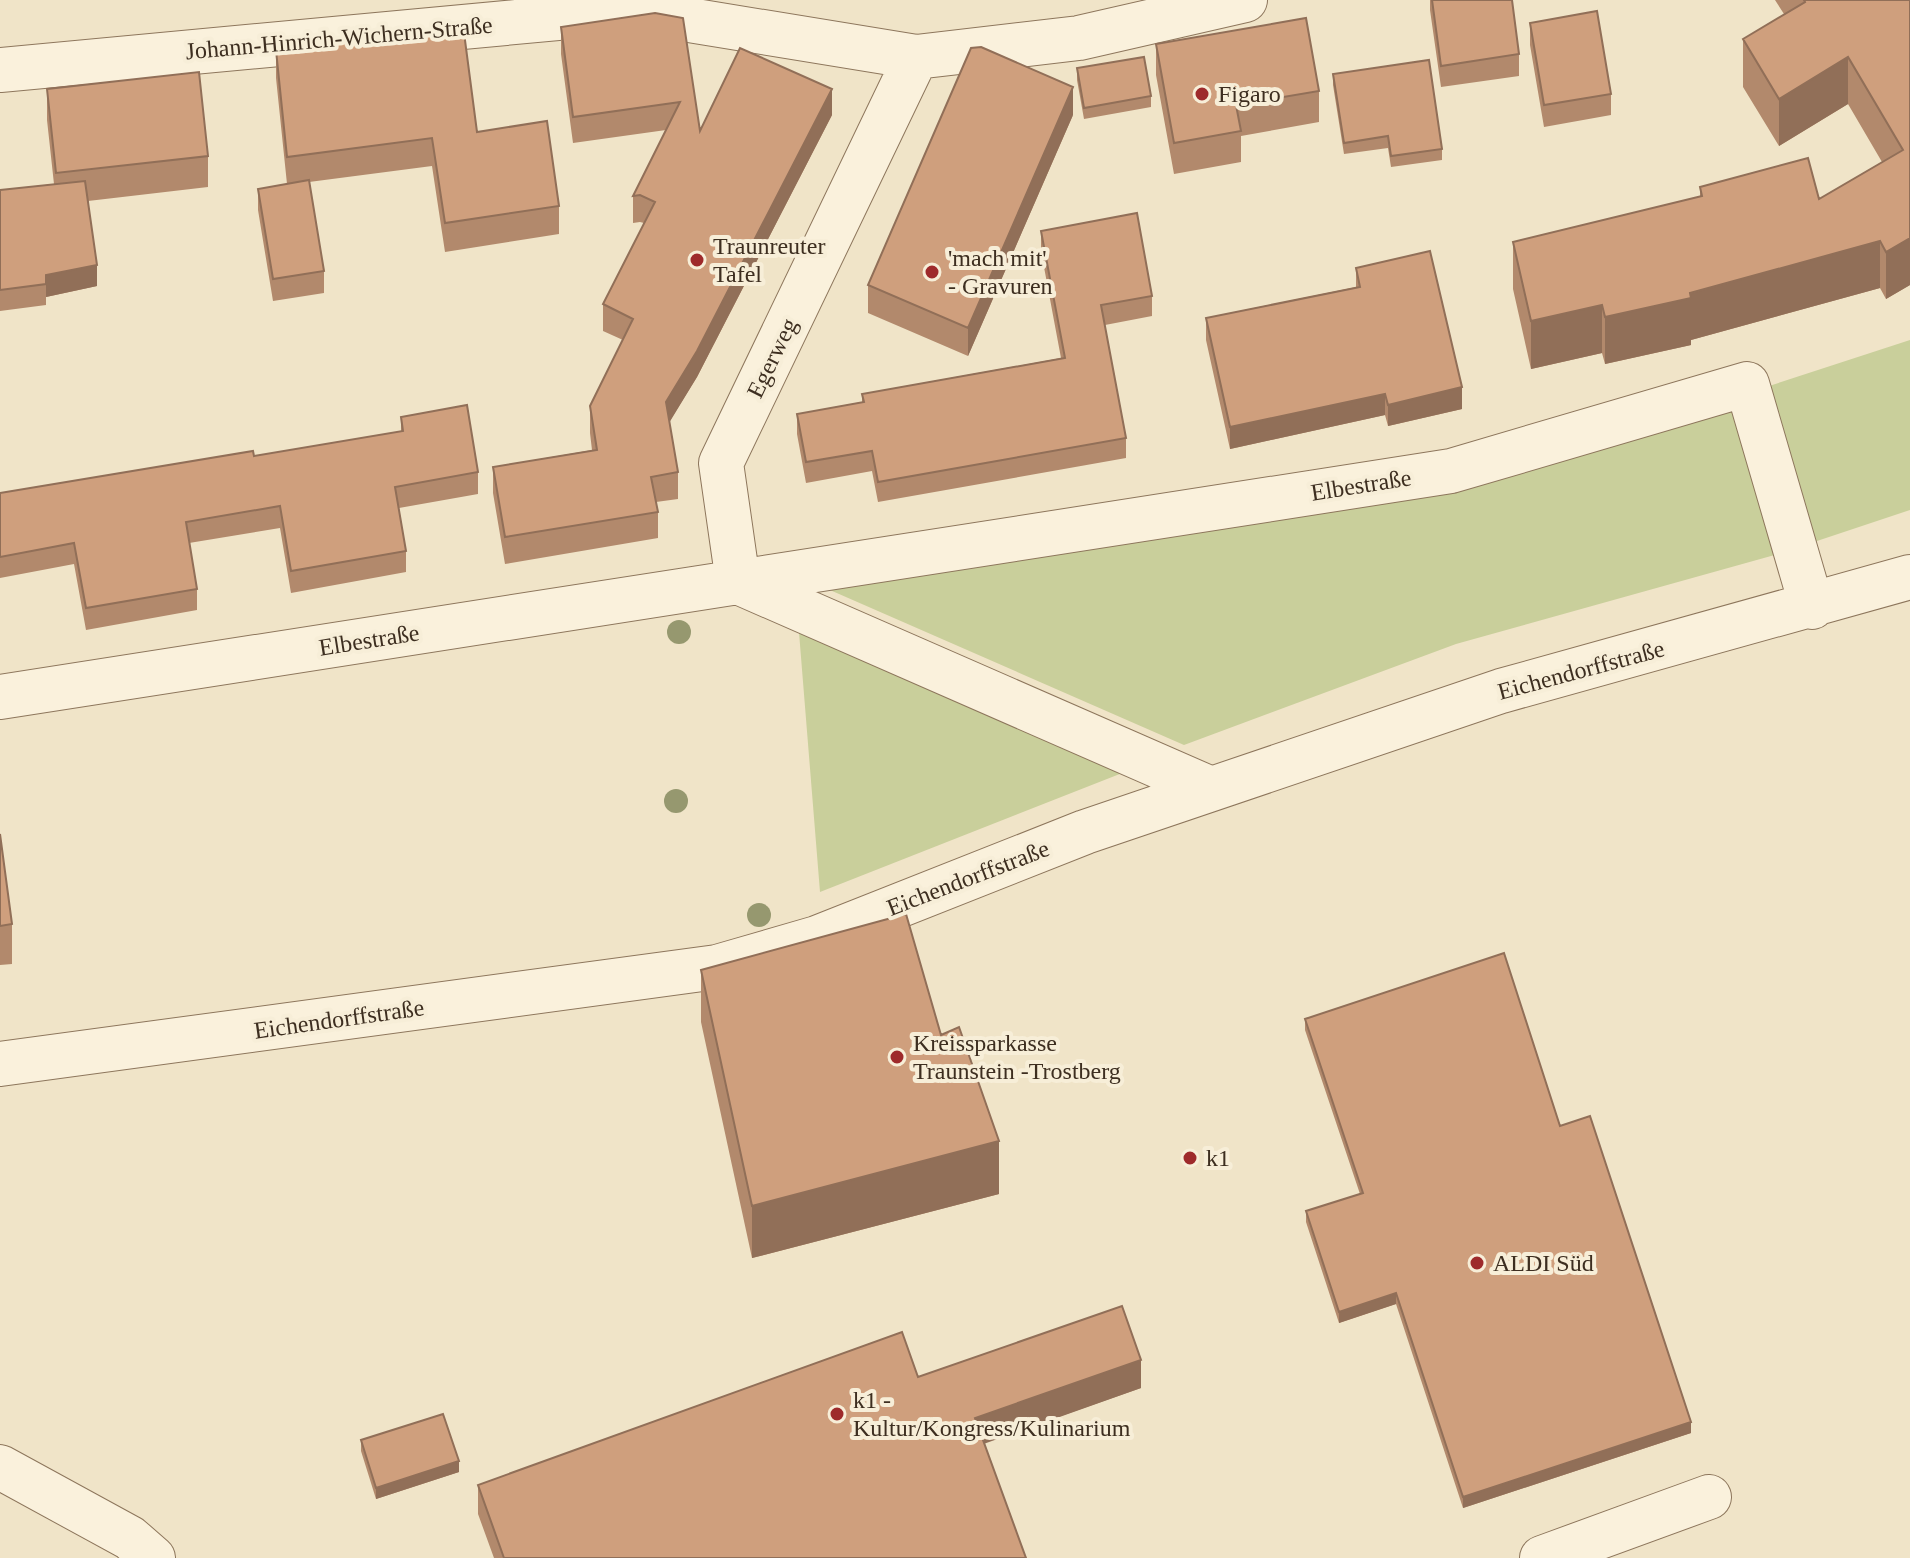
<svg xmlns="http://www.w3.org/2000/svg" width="1910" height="1558" viewBox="0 0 1910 1558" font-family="Georgia,serif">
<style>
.green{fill:#c9cf9b}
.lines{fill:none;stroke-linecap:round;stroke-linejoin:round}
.minor-casing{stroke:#8d765c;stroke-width:46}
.minor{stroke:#faf1dc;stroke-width:44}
.tree{fill:#96986f}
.wall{fill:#b2896c}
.shaded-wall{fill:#916f58}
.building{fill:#cf9f7d;stroke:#916f58;stroke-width:2}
.poi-dot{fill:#9e2a2b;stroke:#f7eed8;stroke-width:3}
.labels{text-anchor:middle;stroke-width:8;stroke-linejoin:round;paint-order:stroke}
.street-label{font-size:24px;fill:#3d2e20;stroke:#f7eed8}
.poi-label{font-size:24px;fill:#3d2e20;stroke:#f7eed8;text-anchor:start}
</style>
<rect width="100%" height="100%" fill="#f0e4c8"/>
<path class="green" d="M1910,340V510L1805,545L1760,389Z
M1740,397L1785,552L1456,644L1184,745L807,580Z
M798,620L1135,768L820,892Z"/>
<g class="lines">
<g class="minor-casing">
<path id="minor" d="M916,57L721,463L738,582L1211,789
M0,70L634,11L916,57L1079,38L1245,0
M0,697L1451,471L1747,384L1812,607
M0,1064L717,967L817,938L1085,832L1501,691L1910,577
M0,1467L130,1538L153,1558
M1542,1558L1709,1497"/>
</g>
<use href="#minor" class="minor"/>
</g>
<g class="tree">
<circle cx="679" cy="632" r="12"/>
<circle cx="676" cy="801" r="12"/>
<circle cx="759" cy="915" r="12"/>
</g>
<path class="wall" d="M1430,0H1512L1519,54V76L1441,87L1430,10Z
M1775,0H1910V285L1886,299L1880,288L1691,340V345L1605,364L1602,353L1531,369L1513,289V242L1700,197V187L1819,199L1882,162L1848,104L1779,146L1743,87V39L1784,14Z
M655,13L700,131L832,115L697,377L669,422L678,472V499L656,502L658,512V538L505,564L493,493V467L592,450L590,433V406L623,340L603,331V304L644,223L640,222L633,223V196L666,130L573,143L561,54V27Z
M1530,23L1611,94V115L1544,127L1530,45Z
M1156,44L1319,91V122L1241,136V162L1174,174L1156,75Z
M276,50L477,132L559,206V234L445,252L432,166L309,182L324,271V293L273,301L258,210V189L287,184L276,78Z
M1077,68L1151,96V107L1084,119L1077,80Z
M1333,74L1442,149V160L1391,167L1388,148L1344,154L1333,85Z
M47,89L208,156V187L88,201L97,286L46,297V305L0,311V190L54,184L47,120Z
M1073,115L968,356L868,313V285Z
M1041,231L1152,296V316L1105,325L1126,438V458L878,502L872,471L806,483L797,434V414L862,402V394L1061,358L1041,251Z
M1356,268L1462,409L1388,426L1385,415L1230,449L1206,340V318L1356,287Z
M401,417L478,472V494L399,508L406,551V572L291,593L280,528L189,543L197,589V610L86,630L74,564L0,578V493L254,456L401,432Z
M0,834L12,924V964L0,965Z
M701,970L941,1035L999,1194L752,1258L701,1022Z
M1305,1019L1560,1126L1691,1433L1463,1508L1396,1304L1339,1323L1306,1222V1211L1360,1194L1305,1030Z
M918,1377L1141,1388L984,1443L1026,1558H494L478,1514V1485Z
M361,1440L459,1472L376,1499L361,1451Z"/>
<path class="shaded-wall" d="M1848,57V104L1779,146V99Z
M1073,87V115L968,356V328Z
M832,89V115L697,377L666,428V402Z
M1910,238V285L1886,299V252Z
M1880,241V288L1691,340V345L1605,364V317Z
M97,265V286L46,297V275Z
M1602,305V353L1531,369V321Z
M1462,387V409L1388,426V405Z
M1385,394V415L1230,449V427Z
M999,1141V1194L752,1258V1206Z
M1396,1293V1304L1339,1323V1312Z
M1141,1360V1388L975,1447V1418Z
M1691,1422V1433L1463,1508V1497Z
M459,1461V1472L376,1499V1488Z"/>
<path class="building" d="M1432,0H1512L1519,54L1441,66Z
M1804,0H1910V238L1886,252L1880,241L1690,293L1691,298L1605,317L1602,305L1531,321L1513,242L1702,196L1700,187L1808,158L1819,199L1903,150L1848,57L1779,99L1743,39L1805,2Z
M1597,11L1611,94L1544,105L1530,23Z
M655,13L683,18L700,131L740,48L832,89L697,351L666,402L678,472L651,477L658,512L505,537L493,467L597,450L590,406L633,319L603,304L655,202L640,195L633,196L680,102L573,117L561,27Z
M1306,18L1319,91L1236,105L1241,131L1174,143L1156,44Z
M463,25L477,132L547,121L559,206L445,223L432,138L287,157L276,50Z
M981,47L1073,87L968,328L868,285L971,48Z
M1144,57L1151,96L1084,108L1077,68Z
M1429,60L1442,149L1391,156L1388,136L1344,143L1333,74Z
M199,72L208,156L56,173L47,89Z
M309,180L324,271L273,279L258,189Z
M85,181L97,265L46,275V284L0,290V190Z
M1137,213L1152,296L1101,305L1126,438L878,482L872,451L806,462L797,414L864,402L862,394L1065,358L1041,231Z
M1430,251L1462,387L1388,405L1385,394L1230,427L1206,318L1360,287L1356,268Z
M467,405L478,472L395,487L406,551L291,571L280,506L186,522L197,589L86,608L74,543L0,557V493L253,451L254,456L403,431L401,417Z
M0,834L12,924L0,926Z
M906,914L941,1035L959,1027L999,1141L752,1206L701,970Z
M1504,953L1560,1126L1590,1116L1691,1422L1463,1497L1396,1293L1339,1312L1306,1211L1363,1193L1305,1019Z
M1122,1306L1141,1360L975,1418L1026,1558H504L478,1485L902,1332L918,1377Z
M443,1414L459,1461L376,1488L361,1440Z"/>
<g class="poi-dot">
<circle cx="1202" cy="94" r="8"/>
<circle cx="697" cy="260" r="8"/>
<circle cx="932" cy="272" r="8"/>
<circle cx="897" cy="1057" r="8"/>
<circle cx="1190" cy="1158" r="8"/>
<circle cx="1477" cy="1263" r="8"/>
<circle cx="837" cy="1414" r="8"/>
</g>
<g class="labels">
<g class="street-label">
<text transform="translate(339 38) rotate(-5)" y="8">Johann-Hinrich-Wichern-Straße</text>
<text transform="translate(772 358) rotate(-64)" y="8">Egerweg</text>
<text transform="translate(1361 485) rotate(-9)" y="8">Elbestraße</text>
<text transform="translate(369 640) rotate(-9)" y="8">Elbestraße</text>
<text transform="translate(1581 670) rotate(-15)" y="8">Eichendorffstraße</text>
<text transform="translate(968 878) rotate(-21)" y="8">Eichendorffstraße</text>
<text transform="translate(339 1019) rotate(-8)" y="8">Eichendorffstraße</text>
</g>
<g class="poi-label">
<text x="1218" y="102">Figaro</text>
<text x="713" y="254">Traunreuter<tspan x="713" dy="28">Tafel</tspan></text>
<text x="948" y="266">'mach mit'<tspan x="948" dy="28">- Gravuren</tspan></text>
<text x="913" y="1051">Kreissparkasse<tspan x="913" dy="28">Traunstein -Trostberg</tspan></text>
<text x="1206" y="1166">k1</text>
<text x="1493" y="1271">ALDI Süd</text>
<text x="853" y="1408">k1 -<tspan x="853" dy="28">Kultur/Kongress/Kulinarium</tspan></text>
</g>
</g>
</svg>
